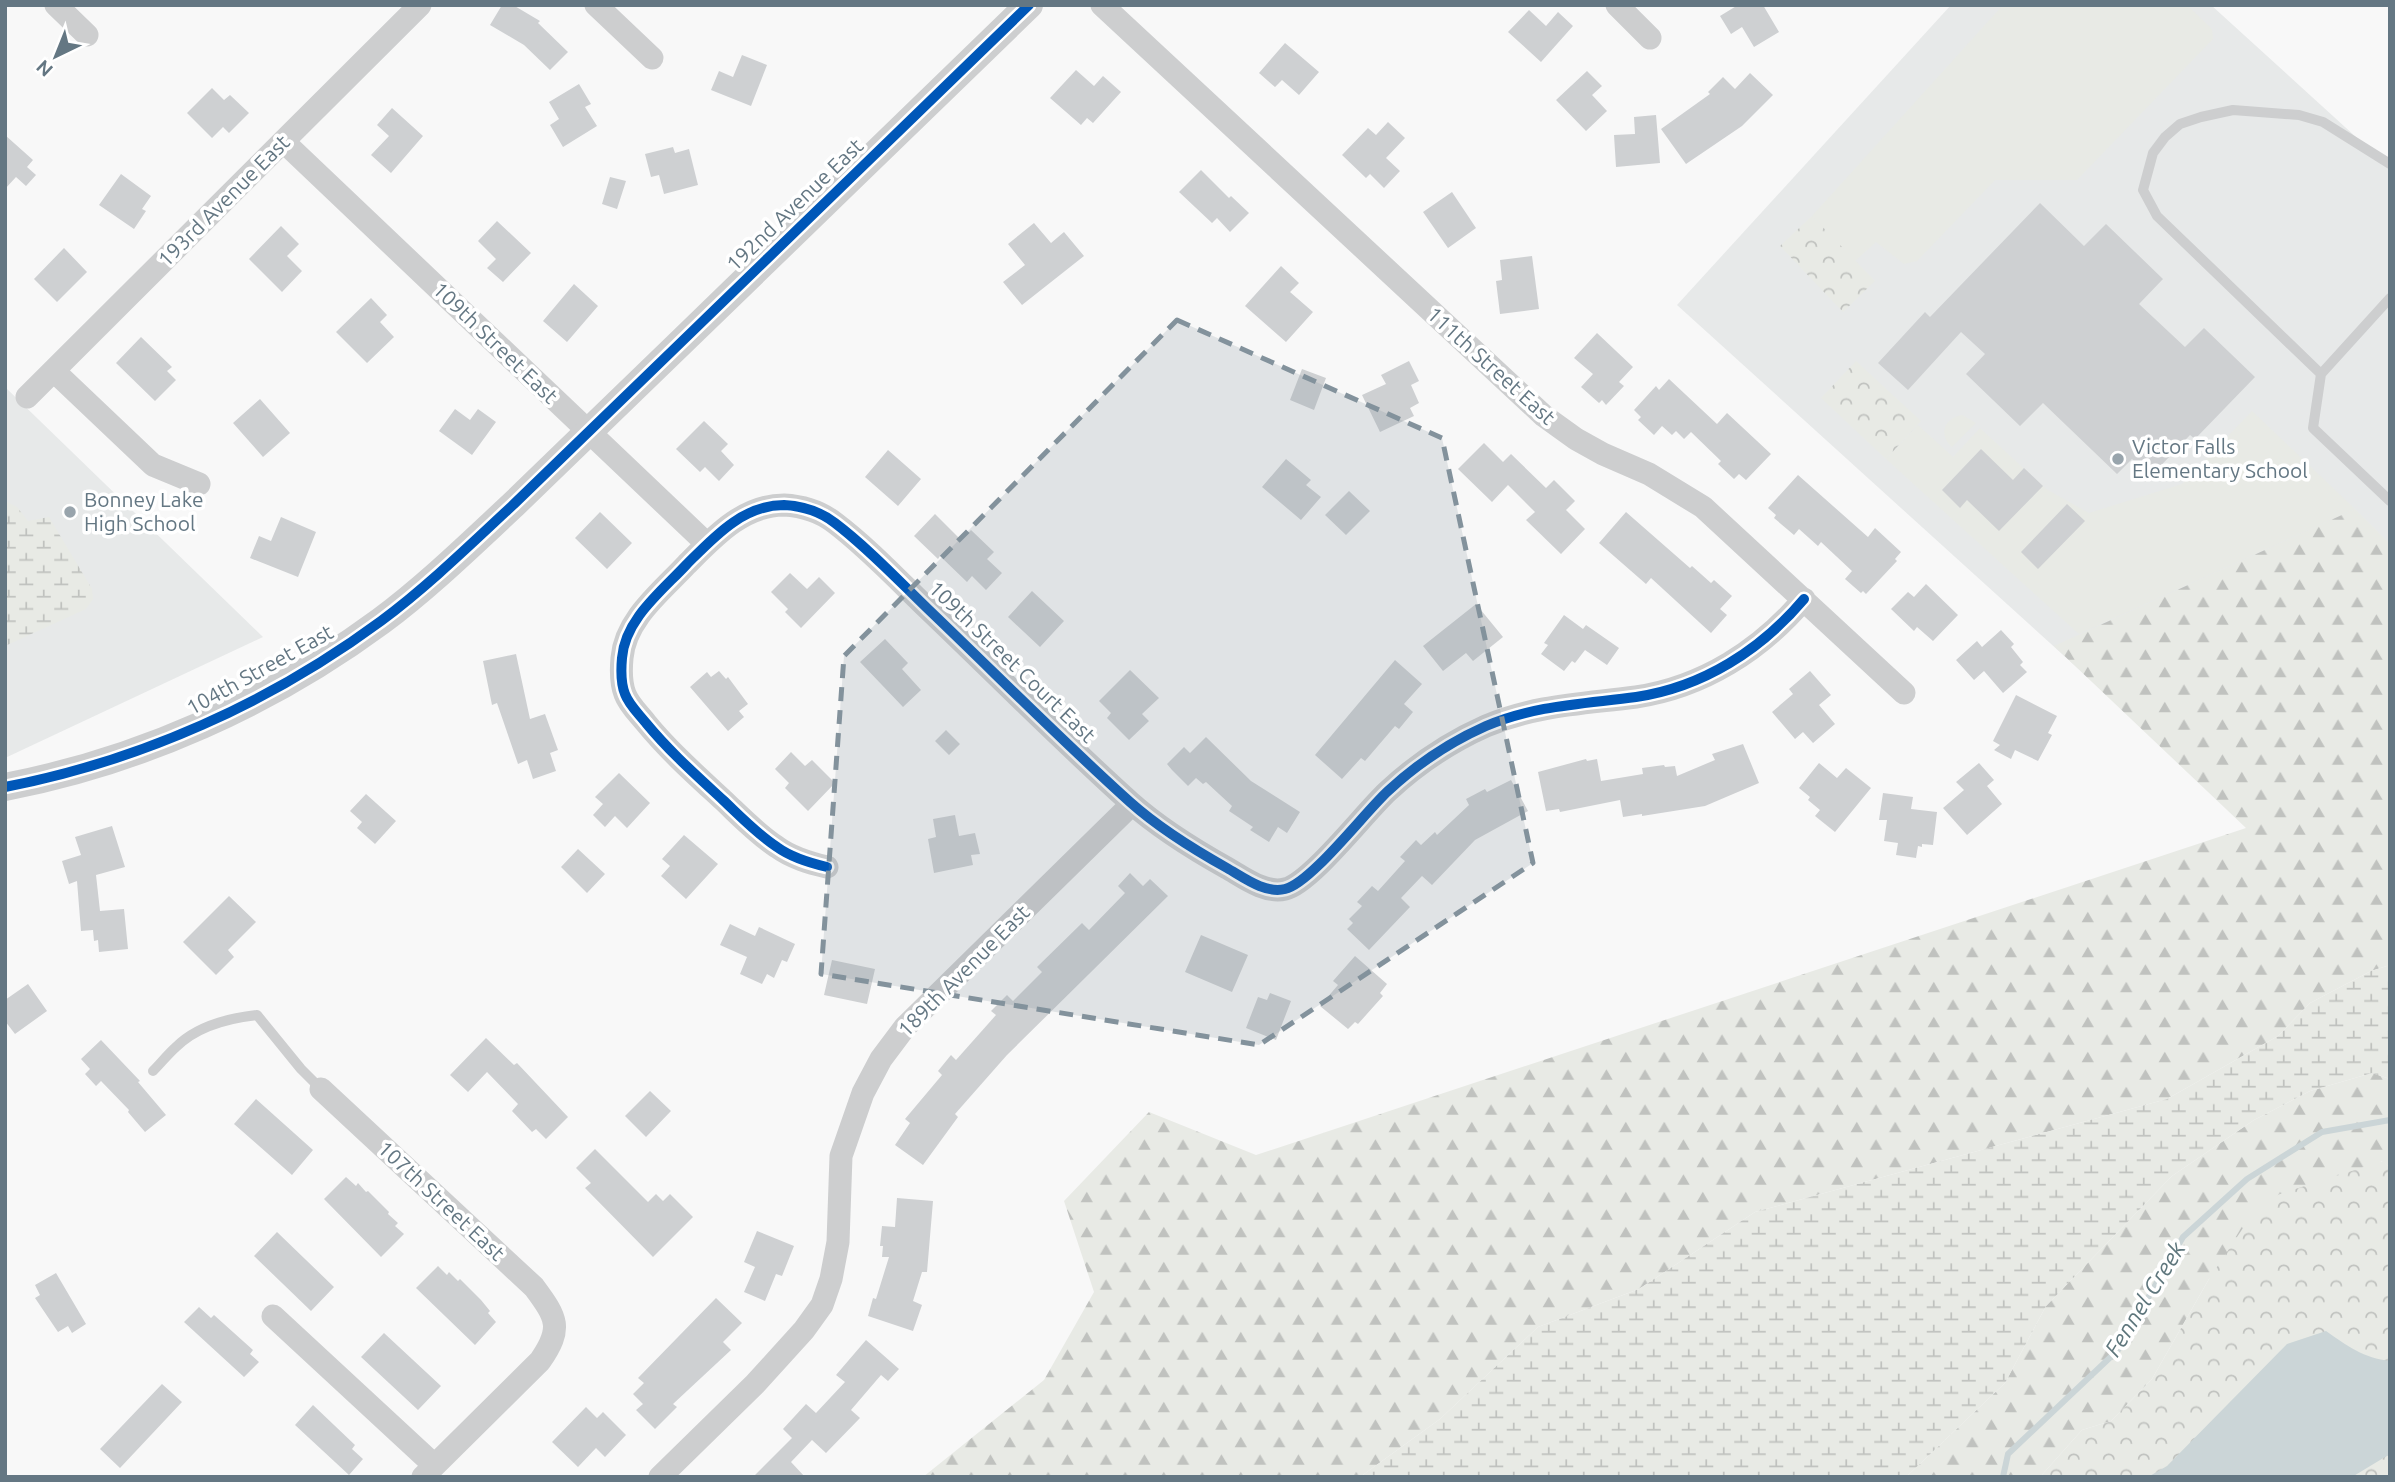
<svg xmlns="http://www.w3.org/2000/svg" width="2395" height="1482" viewBox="0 0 2395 1482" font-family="Ubuntu,sans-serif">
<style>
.built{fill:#e7e9e9}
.green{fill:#e8eae5}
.forest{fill:url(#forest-firs)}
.wetland{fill:url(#wetland-marsh)}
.park{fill:url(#park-crowns)}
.water{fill:#cbd5d7}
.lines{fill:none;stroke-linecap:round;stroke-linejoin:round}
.stream{stroke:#cbd5d7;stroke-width:6}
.building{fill:#ced0d2}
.service{stroke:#cdcecf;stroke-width:10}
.minor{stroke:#cdcecf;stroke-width:23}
.tertiary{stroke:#cdcecf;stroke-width:28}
.cycleway-casing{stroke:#fff;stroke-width:15}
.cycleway{stroke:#0057b8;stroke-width:10}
.marked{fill:#83929c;fill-opacity:0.2;stroke:#83929c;stroke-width:5;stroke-dasharray:14 9;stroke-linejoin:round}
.poi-dot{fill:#98a4ac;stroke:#fff;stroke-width:2.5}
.labels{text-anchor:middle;stroke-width:7;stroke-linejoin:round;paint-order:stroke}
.street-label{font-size:21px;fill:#647783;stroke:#fff}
.poi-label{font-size:21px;fill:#647783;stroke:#fff;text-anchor:start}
.water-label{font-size:23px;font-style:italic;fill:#5e767c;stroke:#fff}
</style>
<defs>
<pattern id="forest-firs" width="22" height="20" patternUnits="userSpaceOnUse" patternTransform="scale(1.75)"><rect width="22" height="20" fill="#e8eae5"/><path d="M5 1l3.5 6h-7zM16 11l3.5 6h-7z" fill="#c0c2bf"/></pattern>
<pattern id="wetland-marsh" width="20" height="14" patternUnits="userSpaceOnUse" patternTransform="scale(1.75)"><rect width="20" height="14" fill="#e8eae5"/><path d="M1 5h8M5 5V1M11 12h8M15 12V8" fill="none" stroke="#c0c2bf"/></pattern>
<pattern id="park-crowns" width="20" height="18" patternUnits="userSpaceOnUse" patternTransform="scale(1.75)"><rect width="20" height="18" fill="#e8eae5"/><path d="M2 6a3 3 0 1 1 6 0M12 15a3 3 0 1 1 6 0" fill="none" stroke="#c0c2bf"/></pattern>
</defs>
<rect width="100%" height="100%" fill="#f8f8f8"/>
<path class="built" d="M1951,5H2211L2390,168V612L2136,721L1677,305Z
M5,387L263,637L5,758Z"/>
<path class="green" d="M2003,5H2187L2212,29L2213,39L2077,180H1995L1917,261L1904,264L1876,242L1855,261L1812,216Z
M2252,411L2355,509L2079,634L1886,459L1918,425L1953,457L1980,428L2046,489L2089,513L2182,484Z
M1962,415L1976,423L1952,447C1938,435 1944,418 1962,415Z"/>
<path class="forest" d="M2355,509L2390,544V965L2371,971L2310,1003L2278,1036L2167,1099L1755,1212L1639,1289L1538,1327L1440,1419L1360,1477H923L1044,1380L1094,1292L1064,1201L1149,1112L1256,1155L2246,828L2054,646Z
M2372,1073L2390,1079V1168L2382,1161L2209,1279L2152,1379L2111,1421L2082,1430L2040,1477H1906L2005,1383L2046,1306L2172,1176L2254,1120L2310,1091Z"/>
<path class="wetland" d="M5,501L17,507L28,521L49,517L92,589L93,599L86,609L5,646Z
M2390,965V1079L2372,1073L2310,1091L2254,1120L2172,1176L2046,1306L2005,1383L1906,1477H1360L1440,1419L1538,1327L1639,1289L1755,1212L2167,1099L2278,1036L2310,1003L2371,971Z"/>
<path class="park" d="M1812,216L1875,281L1843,312L1780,246Z
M1856,361L1921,421L1886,459L1821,398Z
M2383,1161L2390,1168V1477H2040L2082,1430L2111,1421L2152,1379L2209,1279L2259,1204L2280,1194Z"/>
<path class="water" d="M2326,1331C2347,1346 2364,1358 2390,1361V1454L2352,1477H2148L2167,1466L2287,1344Z"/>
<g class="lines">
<path class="stream" d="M2003,1477L2008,1454L2118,1350L2183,1237L2247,1179L2322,1132L2390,1120"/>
</g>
<path class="building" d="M502,5H513L540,21L538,23L568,52L550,70L524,45L490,25Z
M1738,5H1763L1779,32L1754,47L1742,27L1731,34L1720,16Z
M1529,10L1546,26L1558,12L1573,26L1541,62L1508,32Z
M1285,43L1319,72L1299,95L1282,80L1275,87L1259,73Z
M742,55L767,65L751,106L711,90L719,71L733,77Z
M1076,70L1094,86L1103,76L1121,92L1093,123L1087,118L1081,125L1050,98Z
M1587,71L1602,86L1592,95L1607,111L1586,131L1556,100Z
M1750,73L1773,95L1742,126L1686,164L1661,129L1710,94L1708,92L1723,77L1735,89Z
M579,84L591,104L585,107L597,126L563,147L550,125L559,119L549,102Z
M212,88L224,100L230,95L249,113L229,133L223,127L212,138L187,113Z
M392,108L423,136L391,173L371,155L389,136L377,125Z
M1656,115L1660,163L1616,167L1614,135L1635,134L1634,117Z
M1388,122L1405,138L1386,158L1400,171L1384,188L1370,174L1366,178L1342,155L1368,128L1376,135Z
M5,135L33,160L27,167L36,175L26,186L16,177L5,189Z
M673,147L675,153L689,149L698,185L664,194L659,175L651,177L645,154Z
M1201,170L1229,198L1231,196L1249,213L1230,232L1217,218L1212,223L1179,192Z
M121,174L151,196L142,209L146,211L134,229L99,205Z
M610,177L626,181L617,209L602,204Z
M1452,192L1476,228L1448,248L1423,212Z
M2040,203L2084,246L2106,224L2163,279L2139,304L2185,347L2204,328L2255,377L2195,439L2190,435L2150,477L2132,459L2117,474L2043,403L2020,426L1966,374L1985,354L1961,332L1908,390L1878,363L1925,312L1930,317Z
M497,221L531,253L503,282L487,268L496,259L478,241Z
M1034,223L1051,243L1064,232L1084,256L1022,305L1003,282L1025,265L1008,244Z
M281,226L299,244L287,256L302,271L282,292L249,259Z
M64,248L87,272L57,302L34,279Z
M1532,256L1539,309L1500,314L1496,281L1502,280L1500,260Z
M1281,266L1299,283L1290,292L1313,312L1286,342L1245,306Z
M574,284L598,306L567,342L543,321Z
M371,298L387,315L380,322L394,337L367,363L336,332Z
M1597,333L1633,367L1619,382L1624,386L1606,405L1602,400L1599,403L1581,387L1593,374L1574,358Z
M141,337L172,367L167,371L176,380L155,401L116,363Z
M1409,361L1419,381L1411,385L1419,403L1410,408L1414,416L1380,432L1362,395L1386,384L1381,375Z
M1302,369L1326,378L1314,410L1290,400Z
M1669,379L1717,424L1727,413L1771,454L1746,480L1739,474L1734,479L1718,464L1721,461L1691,432L1684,439L1676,431L1672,435L1662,426L1654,435L1638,420L1641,417L1634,410L1656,386L1659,390Z
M260,399L290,433L263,457L233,423Z
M455,409L470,420L478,409L496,422L472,455L439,431Z
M704,421L728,444L721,451L734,465L719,481L705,467L700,472L676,449Z
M1484,443L1503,462L1511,454L1546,488L1554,480L1575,501L1566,510L1585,529L1561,554L1526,520L1535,512L1508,485L1492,502L1458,469Z
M1981,449L2013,480L2024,468L2043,486L1999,531L1967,500L1960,508L1942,490Z
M888,450L921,479L898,506L865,477Z
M1286,459L1311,480L1306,485L1321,497L1301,520L1262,487Z
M1798,475L1868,537L1875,528L1901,552L1895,559L1897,561L1866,594L1863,591L1861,593L1845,579L1852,571L1821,542L1818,546L1799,529L1794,535L1774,518L1776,515L1768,508Z
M1349,491L1370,511L1346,535L1325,515Z
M2067,504L2085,521L2038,569L2021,552Z
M600,512L632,543L607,569L575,538Z
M1626,512L1690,568L1692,566L1711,583L1714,580L1732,596L1720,609L1727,615L1711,633L1651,578L1646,584L1599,543Z
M935,514L961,540L971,530L994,552L987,559L1002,573L986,590L972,576L967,582L940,556L938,559L914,536Z
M281,517L316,532L298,577L250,558L259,536L271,541Z
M790,573L807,589L819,577L835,593L801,628L785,612L788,609L771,592Z
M1926,584L1958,615L1933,641L1917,627L1914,631L1891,609L1908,592L1914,597Z
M1032,591L1064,621L1040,647L1008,617Z
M1476,604L1503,637L1473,661L1466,653L1443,671L1423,646Z
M1564,615L1583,629L1586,625L1619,648L1607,665L1585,650L1575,663L1572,661L1564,671L1541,654L1548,645L1544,643Z
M2001,630L2014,644L2011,647L2023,662L2020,665L2027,672L2003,693L1984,671L1974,680L1956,660L1977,641L1982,647Z
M885,639L908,663L902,669L921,690L903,707L860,662Z
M516,654L530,719L545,714L558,750L550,753L556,771L533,779L527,760L518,764L497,703L492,705L483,661Z
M1395,660L1422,684L1404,704L1413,712L1399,729L1395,726L1365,761L1361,758L1342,779L1315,755Z
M1130,670L1159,698L1142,714L1149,721L1129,740L1107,718L1111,713L1099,701Z
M719,671L726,679L728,677L748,704L739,711L744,717L728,731L690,687L707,672L711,677Z
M1810,671L1831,695L1819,705L1835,724L1813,743L1803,732L1795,739L1772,712L1793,694L1789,689Z
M2016,695L2057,716L2048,733L2052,735L2038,761L2015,750L2011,759L1994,750L2000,745L1993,741Z
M946,730L960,744L949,755L935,741Z
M1206,737L1251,781L1300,812L1287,833L1278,827L1269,842L1250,830L1253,827L1229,811L1232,806L1206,782L1203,784L1196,778L1188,786L1172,770L1167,764L1184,747L1190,753Z
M1743,744L1759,783L1705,806L1642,816V814L1623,817L1620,800L1560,812L1559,809L1546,811L1538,772L1586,759L1587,761L1597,759L1601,781L1643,774L1642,768L1664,765L1665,767L1675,766L1677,776L1715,760L1712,754Z
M791,752L805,766L812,760L835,783L808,811L785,788L789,783L775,769Z
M1819,763L1837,778L1846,768L1871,788L1835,832L1815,816L1820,810L1808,800L1810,797L1799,788Z
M1979,763L1994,780L1987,786L2002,804L1967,835L1943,808L1964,790L1956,782Z
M619,773L650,803L627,828L615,816L605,827L593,815L603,804L595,797Z
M1511,780L1528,811L1475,840L1432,885L1422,876L1401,898L1410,907L1369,950L1347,929L1353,923L1349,919L1362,906L1357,902L1372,886L1378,891L1405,861L1400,857L1416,840L1421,845L1435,832L1437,835L1469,805L1466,799L1485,789L1487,792Z
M1883,793L1913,797L1911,809L1937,812L1933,845L1922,844V847L1918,846L1916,858L1896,855L1898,843L1884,841L1887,820H1879Z
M366,794L396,821L375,844L357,828L362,822L350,811Z
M955,815L959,836L975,833L980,854L971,855L973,865L934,873L928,839L936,837L933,819Z
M112,826L125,867L96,875L100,911L124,909L128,949L99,952L98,940L94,941L93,930L81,931L77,881L69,884L62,861L81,855L75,837Z
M684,835L718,864L686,899L661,876L670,866L662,859Z
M578,849L605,874L587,893L561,867Z
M1130,873L1143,886L1150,879L1168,896L1007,1055L955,1114L958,1117L923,1165L895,1145L910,1123L905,1119L942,1075L938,1071L951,1055L956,1060L996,1015L991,1011L1007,995L1013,1001L1042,972L1037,967L1082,923L1089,930L1125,893L1118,886Z
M229,896L256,922L228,950L234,957L216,975L183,942Z
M730,924L755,936L759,927L795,944L787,962L782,960L774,978L767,974L762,984L740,974L747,957L720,945Z
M1201,935L1248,955L1232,992L1185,972Z
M1355,956L1387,984L1380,993L1383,996L1358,1024L1355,1022L1348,1029L1320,1006L1338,985L1333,981Z
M832,960L875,969L867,1004L824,995Z
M28,984L47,1011L15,1034L5,1021V1000Z
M1270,993L1291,1001L1276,1040L1246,1028L1258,997L1267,1000Z
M486,1038L514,1065L517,1063L568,1117L546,1139L536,1129L532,1132L512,1111L518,1104L487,1072L468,1092L450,1075Z
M101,1040L140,1081L138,1082L166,1115L145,1132L128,1112L129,1110L101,1081L96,1086L85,1074L90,1069L81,1059Z
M650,1091L671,1111L646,1137L625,1116Z
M256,1099L313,1150L292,1175L234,1124Z
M595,1149L648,1202L656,1194L663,1201L670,1194L693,1217L653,1257L585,1188L591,1183L576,1168Z
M346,1177L356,1186L358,1183L366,1192L368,1191L389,1212L388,1214L398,1223L395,1226L404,1234L381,1257L324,1199Z
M897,1198L933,1201L927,1272H922L913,1301L922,1305L913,1331L868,1316L873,1298L876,1299L889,1257H882L883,1246H880L882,1226L895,1227Z
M757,1231L794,1246L782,1276L776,1274L765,1301L744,1292L755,1267L744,1262Z
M277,1232L334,1287L311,1311L254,1256Z
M438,1266L447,1275L449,1272L458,1281L460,1279L481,1300L490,1311L488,1313L496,1322L475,1345L416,1288Z
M56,1273L86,1324L72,1333L68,1326L58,1332L35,1298L40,1295L35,1285Z
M716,1298L742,1323L723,1342L731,1350L673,1404L677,1407L655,1429L636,1410L643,1404L633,1394L644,1383L638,1378Z
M199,1307L211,1318L214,1315L253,1350L250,1354L259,1362L244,1377L184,1322Z
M384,1333L441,1386L418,1410L361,1357Z
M866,1340L899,1369L888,1381L881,1375L851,1410L860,1418L826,1453L812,1440L791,1462L805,1477H753L792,1438L783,1429L806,1404L816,1413L845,1382L836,1375Z
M162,1384L182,1402L120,1468L100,1449Z
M313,1405L355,1445L352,1449L363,1459L349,1475L295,1425Z
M586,1407L597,1418L603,1412L626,1435L605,1457L596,1448L578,1467L552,1442Z"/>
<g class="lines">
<path class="service" d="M2390,298L2321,374L2313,428L2390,501
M2321,374L2157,216L2143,190L2153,153L2165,137L2180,124L2201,117L2233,110L2299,115L2323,122L2390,164
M153,1071C161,1063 168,1054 176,1047C197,1026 229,1018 257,1015L301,1069L321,1089"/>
<path class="minor" d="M56,5L87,35
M596,5L652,58
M1102,5L1544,416L1576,439L1603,454L1649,474L1703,507L1904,693
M1617,5L1650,38
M284,142L707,544
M54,371L153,465L199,484
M27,397L420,5
M827,867C810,863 792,858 777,847C757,834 740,816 723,800C696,775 669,751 646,723C639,714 629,705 625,694C621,684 621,669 622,658C625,619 662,591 687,564C714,537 743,505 784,505C802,506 821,512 835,523C868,548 898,580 928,609C995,673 1061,740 1130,802C1159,828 1193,849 1227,868C1243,877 1265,894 1285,889C1311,883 1365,812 1388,791C1417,764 1450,742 1486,726C1536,705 1583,704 1636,697C1703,687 1761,650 1804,599
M321,1089L534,1287C557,1318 563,1328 540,1361L423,1477
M273,1316L434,1465
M660,1477L755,1384L804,1330L822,1305L831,1279L838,1242L841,1156L863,1093L881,1059L905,1027L1132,804"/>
<path class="tertiary" d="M5,787C140,761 270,703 381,621C428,586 471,544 514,504C566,454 618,404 670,353C790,237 909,121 1029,5"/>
<g class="cycleway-casing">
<path id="cycleway" d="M5,787C140,761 270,703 381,621C428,586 471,544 514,504C566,454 618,404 670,353C790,237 909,121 1029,5
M827,867C810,863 792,858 777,847C757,834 740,816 723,800C696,775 669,751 646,723C639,714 629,705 625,694C621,684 621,669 622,658C625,619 662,591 687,564C714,537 743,505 784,505C802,506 821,512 835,523C868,548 898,580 928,609C995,673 1061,740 1130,802C1159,828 1193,849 1227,868C1243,877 1265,894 1285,889C1311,883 1365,812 1388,791C1417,764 1450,742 1486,726C1536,705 1583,704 1636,697C1703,687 1761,650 1804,599"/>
</g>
<use href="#cycleway" class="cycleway"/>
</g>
<path class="marked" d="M1177,320L1442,438L1533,863L1259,1045L821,974L844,656Z"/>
<g class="poi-dot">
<circle cx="2118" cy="459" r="7"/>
<circle cx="70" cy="512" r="7"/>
</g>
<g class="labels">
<g class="street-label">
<text transform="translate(224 201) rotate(-45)" y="7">193rd Avenue East</text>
<text transform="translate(795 205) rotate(-44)" y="7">192nd Avenue East</text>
<text transform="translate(495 343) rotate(44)" y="7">109th Street East</text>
<text transform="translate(1491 366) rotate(42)" y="7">111th Street East</text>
<text transform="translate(1012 662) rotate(44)" y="7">109th Street Court East</text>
<text transform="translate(260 670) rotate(-29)" y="7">104th Street East</text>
<text transform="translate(964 971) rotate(-45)" y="7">189th Avenue East</text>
<text transform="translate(441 1201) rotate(43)" y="7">107th Street East</text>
</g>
<g class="poi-label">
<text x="2132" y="454">Victor Falls<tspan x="2132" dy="24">Elementary School</tspan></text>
<text x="84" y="507">Bonney Lake<tspan x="84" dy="24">High School</tspan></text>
</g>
<g class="water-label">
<text transform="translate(2145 1299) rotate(-58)" y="8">Fennel Creek</text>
</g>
</g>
<rect width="2395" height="1482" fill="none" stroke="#647783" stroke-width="14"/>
<g transform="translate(56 56) rotate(223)" stroke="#ffffff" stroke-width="5" paint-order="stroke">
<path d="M0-5L12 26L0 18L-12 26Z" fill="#647783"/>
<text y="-10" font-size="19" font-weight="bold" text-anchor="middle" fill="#647783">N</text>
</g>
</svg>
